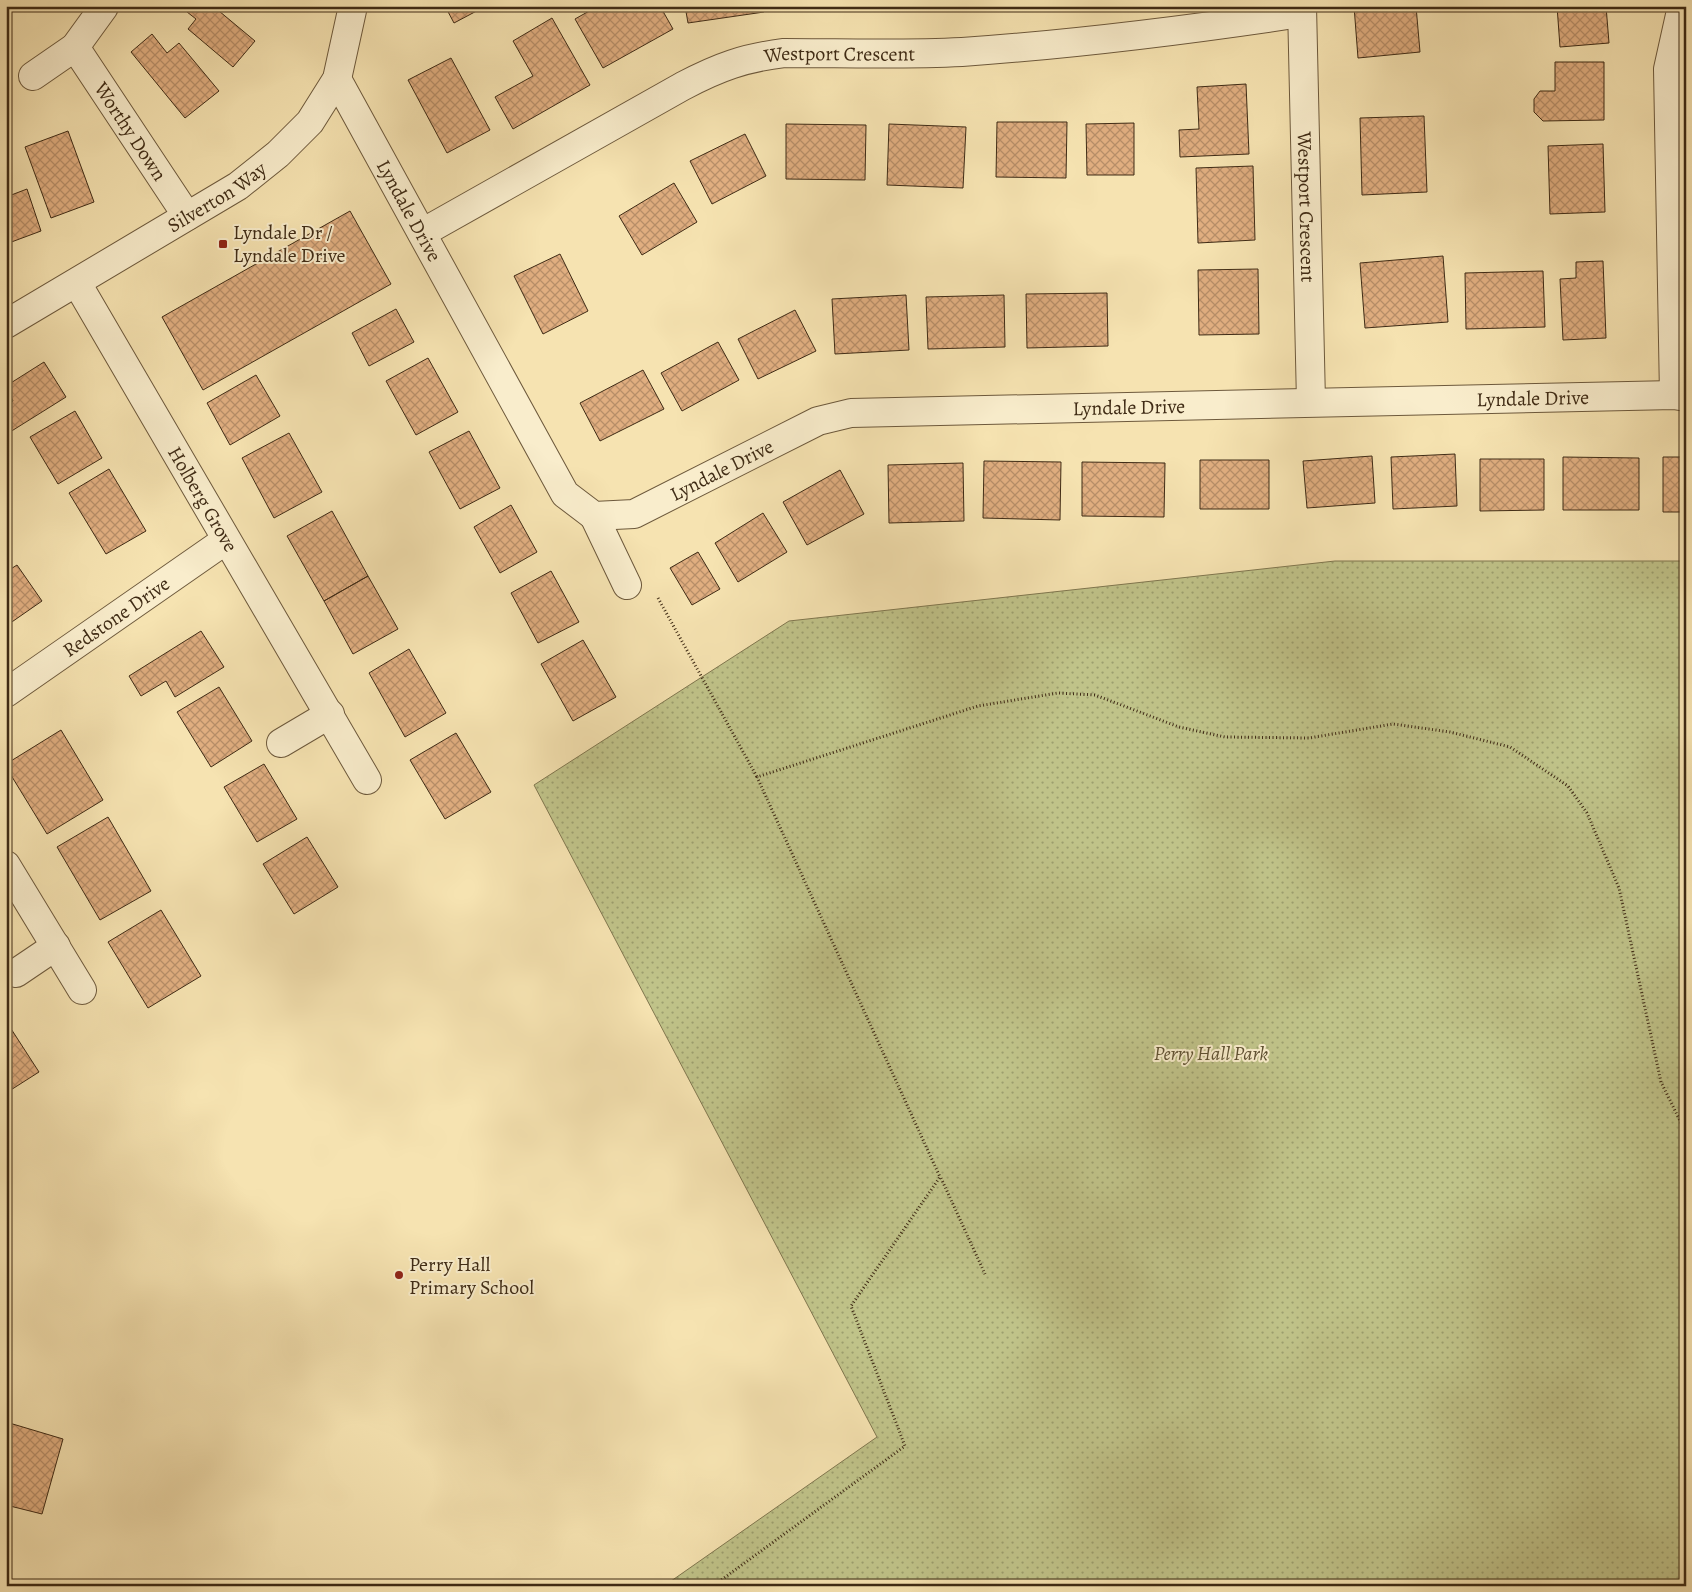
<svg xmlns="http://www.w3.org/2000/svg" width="1692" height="1592" viewBox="0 0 1692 1592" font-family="Alegreya,serif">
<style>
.park{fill:url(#park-dots);stroke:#80774f}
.building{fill:url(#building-cross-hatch);stroke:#3f2b15}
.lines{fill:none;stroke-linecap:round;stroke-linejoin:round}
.street-casing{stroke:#6d593c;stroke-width:30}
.path{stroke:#3f2b15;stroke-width:3;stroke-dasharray:1 2.5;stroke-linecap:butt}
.street{stroke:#f9edcc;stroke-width:28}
.poi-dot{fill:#8f2418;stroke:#f9edcc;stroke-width:2}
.labels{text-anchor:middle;stroke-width:4;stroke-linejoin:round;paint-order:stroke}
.street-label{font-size:20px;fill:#3f2b15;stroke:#f9edcc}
.poi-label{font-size:20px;fill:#3f2b15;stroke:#f9edcc;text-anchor:start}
.park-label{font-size:20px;font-style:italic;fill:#5f5132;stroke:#f9edcc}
</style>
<defs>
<pattern id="park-dots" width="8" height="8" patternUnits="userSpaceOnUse" patternTransform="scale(1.25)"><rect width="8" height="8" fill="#c0c389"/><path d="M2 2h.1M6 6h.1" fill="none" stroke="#9d9f6f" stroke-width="1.8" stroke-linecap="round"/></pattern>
<pattern id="building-cross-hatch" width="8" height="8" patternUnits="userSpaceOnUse" patternTransform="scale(1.25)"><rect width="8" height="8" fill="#e0ae80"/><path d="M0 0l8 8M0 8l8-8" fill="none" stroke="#b78e68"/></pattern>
</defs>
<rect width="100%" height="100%" fill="#f6e3b1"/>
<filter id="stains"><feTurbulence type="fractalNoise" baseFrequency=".004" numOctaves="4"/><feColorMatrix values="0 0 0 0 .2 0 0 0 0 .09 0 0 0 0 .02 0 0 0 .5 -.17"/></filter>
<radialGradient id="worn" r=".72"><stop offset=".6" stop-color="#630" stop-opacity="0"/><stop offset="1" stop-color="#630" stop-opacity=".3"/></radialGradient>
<path class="park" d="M1335,561H1686V1586H664L877,1437L534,785L789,621Z"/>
<path class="building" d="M184,6H213L255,41L233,67L188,29L196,19L182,8Z
M445,6H486L454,23Z
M598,6H660L673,29L603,68L575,19Z
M685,6H763L764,12L688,23Z
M787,6H869V9Z
M1354,6H1416L1420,52L1358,58Z
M1557,6H1606L1609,43L1560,47Z
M552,18L590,85L513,129L495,97L533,76L513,41Z
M152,34L167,53L179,43L219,91L185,118L131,52Z
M451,58L490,130L447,153L408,80Z
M1555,62H1604V120L1543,121L1534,112V99L1540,91H1555Z
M1246,84L1249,154L1180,157L1179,130L1199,129L1197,87Z
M1424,116L1427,192L1362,195L1360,118Z
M997,122H1067L1066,178L996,177Z
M1134,123V175H1087L1086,124Z
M786,124L866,125L865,180L786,179Z
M889,124L966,127L963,188L887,185Z
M68,131L94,202L51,218L25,147Z
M745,134L766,176L712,204L690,161Z
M1603,144L1605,212L1550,214L1548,146Z
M1253,166L1255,240L1198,243L1196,168Z
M674,183L697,222L642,255L619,216Z
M27,189L41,231L6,244V197Z
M350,211L391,284L203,390L162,317Z
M560,254L588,311L543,334L514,276Z
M1443,256L1448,322L1365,328L1360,263Z
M1603,261L1606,338L1563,340L1560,279L1576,278V262Z
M1258,269L1259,334L1199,335L1198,270Z
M1543,271L1545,327L1466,329L1465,273Z
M1107,293L1108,346L1027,348L1026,294Z
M906,295L909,350L835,354L832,299Z
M1004,295L1005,347L928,349L926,297Z
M396,309L414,342L369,366L352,333Z
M795,310L816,351L758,379L738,339Z
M718,342L739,380L682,411L661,373Z
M428,358L458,412L416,435L386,381Z
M44,362L66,397L10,432L6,426V406L13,401L6,386Z
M643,370L664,409L600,441L580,403Z
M256,375L280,416L230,445L207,403Z
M75,411L102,458L58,484L30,437Z
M469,431L500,488L460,509L429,452Z
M289,433L322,492L274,518L242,458Z
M1455,454L1457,506L1393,509L1391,457Z
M1372,456L1375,503L1307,508L1303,461Z
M1563,457L1639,458V510H1563Z
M1663,457H1686V512H1663Z
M1480,459H1544V510L1480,511Z
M1200,460H1269V509H1200Z
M984,461L1061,462L1060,520L983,518Z
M1082,462L1165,463L1164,517L1082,516Z
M963,463L964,521L889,523L888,465Z
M109,469L146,531L106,554L69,493Z
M840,470L864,514L807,545L783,502Z
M511,505L537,552L500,573L474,527Z
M332,511L368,576L324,601L287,536Z
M763,513L787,552L738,582L715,543Z
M698,552L720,589L692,605L670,568Z
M17,565L42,601L6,626V572Z
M551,571L579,622L538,643L511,593Z
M368,576L398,629L353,654L324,601Z
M201,631L224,667L175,697L166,681L141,696L129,676Z
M583,640L616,697L573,721L541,664Z
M409,649L446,713L405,737L369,673Z
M219,687L252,741L211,767L177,712Z
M61,730L103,800L47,834L6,767V764Z
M456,733L491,792L445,819L410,760Z
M264,764L297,819L257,842L224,787Z
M108,817L151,891L100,920L57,847Z
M307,837L338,887L294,914L263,864Z
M161,910L201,976L148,1008L108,942Z
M6,1021L39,1072L6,1093Z
M6,1422L63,1439L42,1514L6,1505Z"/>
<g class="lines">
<g class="street-casing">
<g id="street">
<path id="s1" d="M1302,6L1311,402"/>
<path id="s2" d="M75,47L187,216"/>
<path d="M33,76L75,47L104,7"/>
<path id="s3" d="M337,79L565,494L594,516L634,514L818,421L851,413L1674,395L1686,397"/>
<path id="s4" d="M422,233L683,86C719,67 744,58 784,53C843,53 903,55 962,52C1076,44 1188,30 1301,13"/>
<path id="s5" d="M77,283L367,780"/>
<path id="s6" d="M6,324L238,186L278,154L310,122L337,79L353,6"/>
<path d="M1674,395L1668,69L1682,6"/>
<path d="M594,516L627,585"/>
<path id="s7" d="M6,693L226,540"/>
<path d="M281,743L330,714"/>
<path d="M6,865L82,990"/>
<path d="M16,973L56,946"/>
</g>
</g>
<path class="path" d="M658,598L757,777
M941,1178L985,1274
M713,1586L905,1446L851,1306L940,1177L757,777L978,706L1058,693L1095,695L1179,727L1225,737L1309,738L1393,724L1450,732L1510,747L1568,786L1587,813L1619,888L1661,1082L1686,1133"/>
<use href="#street" class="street"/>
</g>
<g class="poi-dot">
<rect x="218" y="239" width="10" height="10" rx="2.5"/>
<circle cx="399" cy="1275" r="5"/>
</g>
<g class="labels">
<g class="street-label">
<text dy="7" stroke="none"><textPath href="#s4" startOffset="462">Westport Crescent</textPath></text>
<text dy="7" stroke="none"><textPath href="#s2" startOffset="101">Worthy Down</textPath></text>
<text dy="7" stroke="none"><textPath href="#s6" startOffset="246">Silverton Way</textPath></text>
<text dy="7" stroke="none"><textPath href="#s1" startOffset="201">Westport Crescent</textPath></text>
<text dy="7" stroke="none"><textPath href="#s3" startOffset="150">Lyndale Drive</textPath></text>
<text dy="7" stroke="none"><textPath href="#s3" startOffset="1472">Lyndale Drive</textPath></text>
<text dy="7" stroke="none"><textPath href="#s3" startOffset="1068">Lyndale Drive</textPath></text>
<text dy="7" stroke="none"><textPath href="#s3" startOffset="648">Lyndale Drive</textPath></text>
<text dy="7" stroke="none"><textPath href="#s5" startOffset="250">Holberg Grove</textPath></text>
<text dy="7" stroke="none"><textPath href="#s7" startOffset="134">Redstone Drive</textPath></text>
</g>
<g class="poi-label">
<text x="233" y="239">Lyndale Dr /<tspan x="233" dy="23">Lyndale Drive</tspan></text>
<text x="409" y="1271">Perry Hall<tspan x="409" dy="23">Primary School</tspan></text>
</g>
<g class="park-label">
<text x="1211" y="1060">Perry Hall Park</text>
</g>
</g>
<rect width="1692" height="1592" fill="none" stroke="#f6e3b1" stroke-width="25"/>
<rect x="8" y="8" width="1677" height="1577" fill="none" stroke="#3f2b15" stroke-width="2.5"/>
<rect x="12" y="12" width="1667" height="1567" fill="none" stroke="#3f2b15"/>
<rect width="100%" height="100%" filter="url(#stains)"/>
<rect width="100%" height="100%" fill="url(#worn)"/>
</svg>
